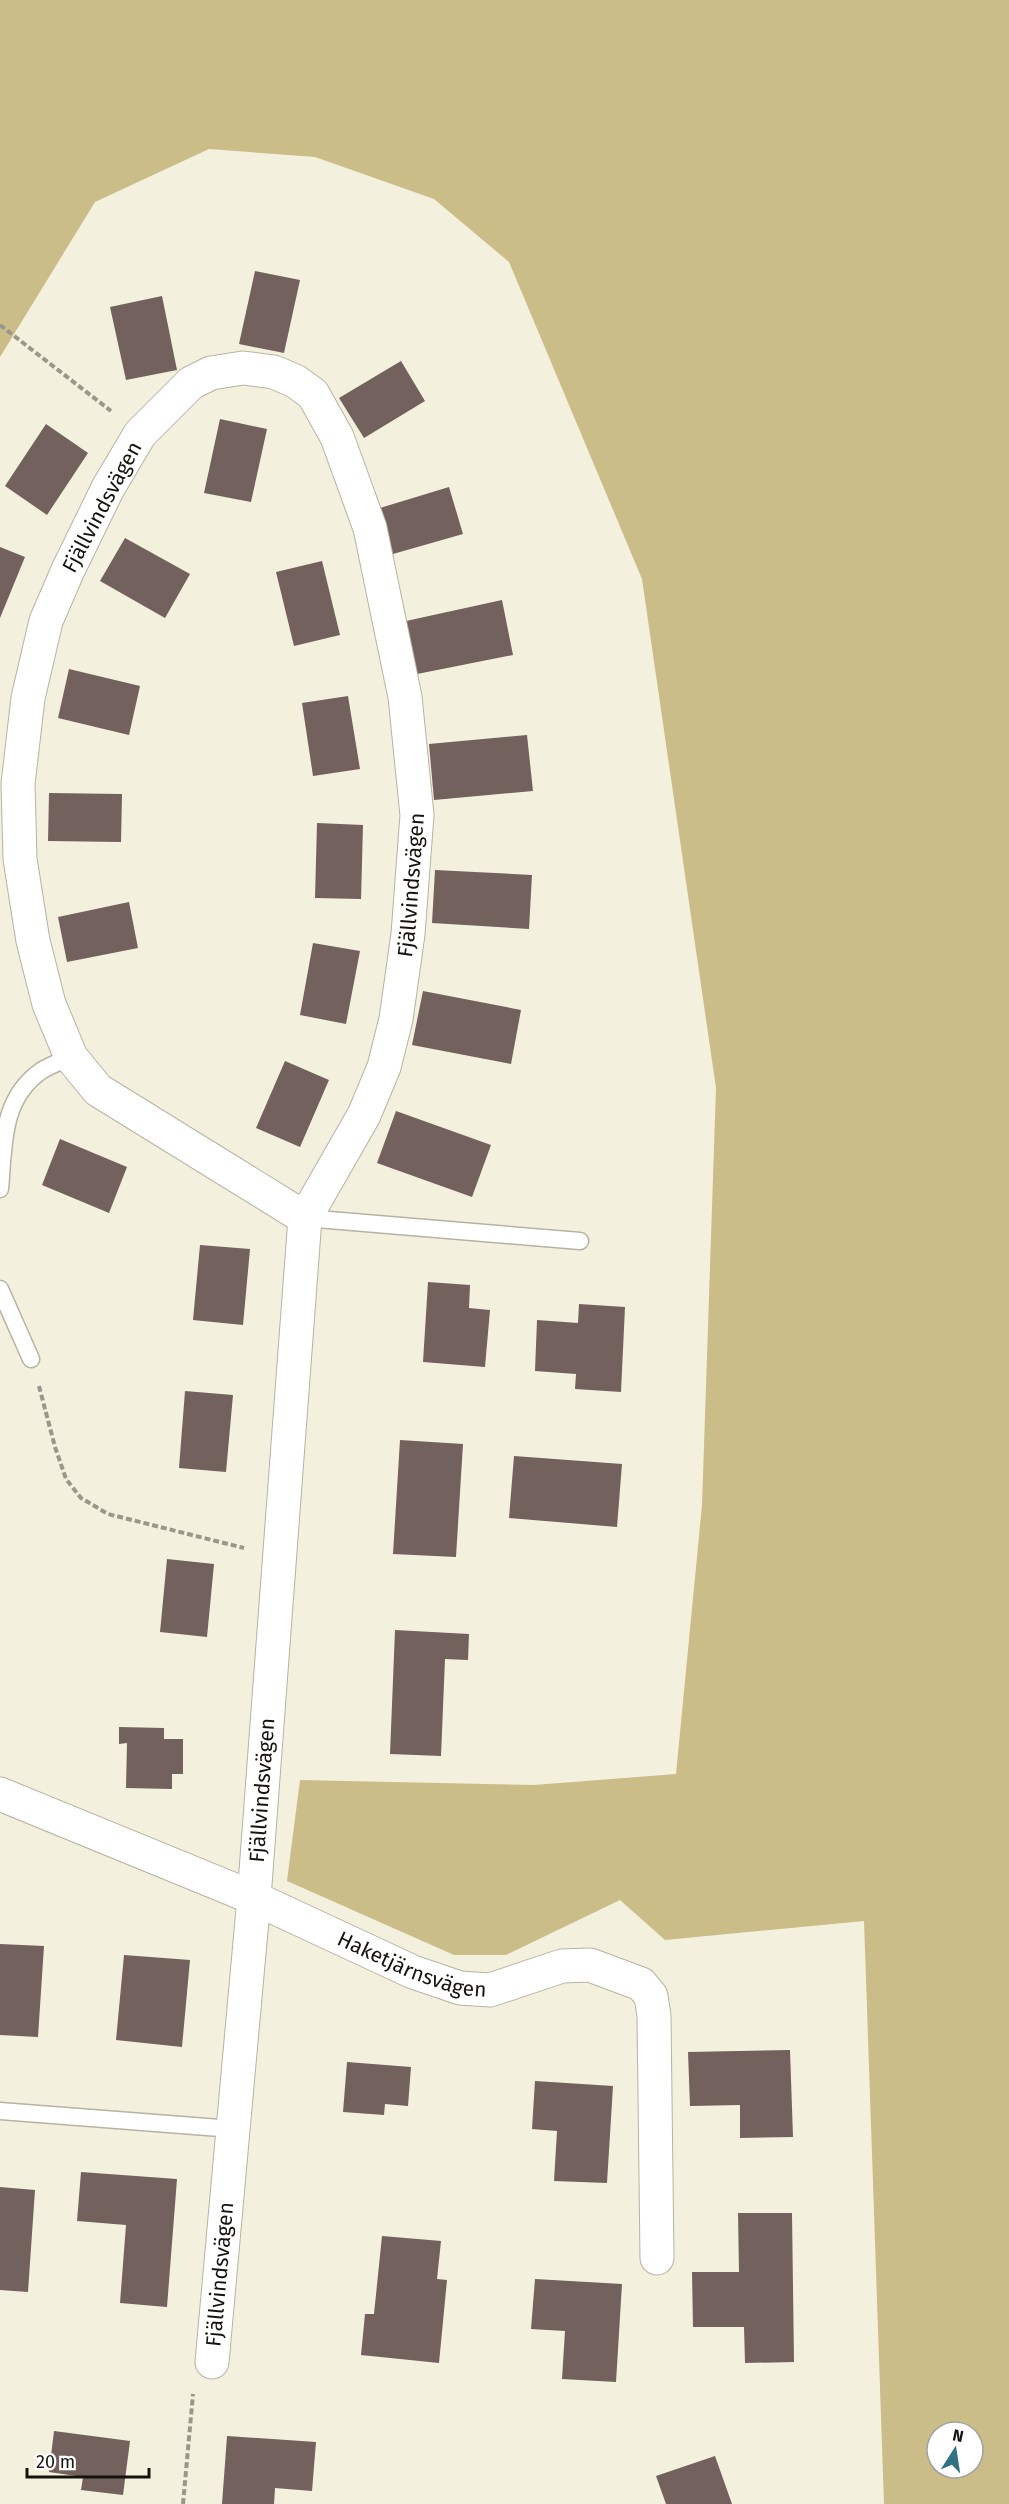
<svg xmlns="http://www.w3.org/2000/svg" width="1009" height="2504" viewBox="0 0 1009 2504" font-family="'Fira Sans',sans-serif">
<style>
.green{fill:#cbbd88;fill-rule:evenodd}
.building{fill:#72615c}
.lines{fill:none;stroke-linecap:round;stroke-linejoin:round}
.service-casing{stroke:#b7b3a2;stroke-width:19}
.minor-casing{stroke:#b7b3a2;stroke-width:35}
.path{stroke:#9a978a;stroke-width:4;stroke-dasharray:6 3;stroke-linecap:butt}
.service{stroke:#fff;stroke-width:16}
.minor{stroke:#fff;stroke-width:33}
.labels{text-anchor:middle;stroke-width:4.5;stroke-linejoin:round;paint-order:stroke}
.street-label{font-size:21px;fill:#15130d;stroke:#fff}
</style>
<rect width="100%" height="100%" fill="#f4f0de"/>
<path class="green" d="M0,0H1009V2504H884L864,1921L665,1940L620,1900L506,1955H454L287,1881L300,1780L534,1785L676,1774L702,1505L716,1088L642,579L509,262L434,199L315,157L209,149L95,202L0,357ZM937,2432H973V2468H937Z"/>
<path class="building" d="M255,271L300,280L284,353L239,344Z
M162,296L177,370L126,380L110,307Z
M401,361L425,401L364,438L339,398Z
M220,419L267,429L251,502L204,493Z
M46,424L88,453L47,515L5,486Z
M449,487L463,534L393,554L380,508Z
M125,538L190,574L165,618L100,581Z
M0,547L25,557L0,618Z
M322,561L340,635L294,646L276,572Z
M502,600L513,655L417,674L406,621Z
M69,669L140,686L129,735L58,718Z
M348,696L360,769L313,776L302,703Z
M527,735L533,791L434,800L429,744Z
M49,793L122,794L121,842L48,841Z
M317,823L363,825L361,899L315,898Z
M435,870L532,875L529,929L432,923Z
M129,902L138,948L67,962L58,917Z
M313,943L360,951L346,1024L300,1015Z
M423,991L521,1010L511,1064L412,1045Z
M285,1061L329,1080L300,1147L256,1128Z
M396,1111L491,1145L472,1197L377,1163Z
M60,1139L127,1167L109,1213L42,1185Z
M200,1245L250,1249L243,1325L193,1320Z
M428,1282L470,1285L469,1308L490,1310L485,1367L423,1362Z
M579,1304L625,1307L621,1392L575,1389L576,1374L535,1371L537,1320L578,1323Z
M185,1391L233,1395L226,1472L179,1468Z
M400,1440L463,1444L456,1557L393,1554Z
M514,1456L622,1464L617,1527L509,1518Z
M167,1559L214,1564L207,1637L160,1632Z
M395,1630L469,1634L468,1660L445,1659L441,1756L390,1754Z
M119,1727L164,1728V1739H183V1774H172V1789L126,1788L127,1743L119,1744Z
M0,1944L44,1946L38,2037L0,2035Z
M124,1955L190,1960L182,2047L116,2040Z
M790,2050L793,2137L740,2138V2105L690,2106L688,2052Z
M347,2062L411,2067L408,2106L385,2104L384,2115L343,2112Z
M535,2081L613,2086L607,2183L554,2181L557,2131L532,2129Z
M81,2172L177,2179L167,2307L120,2303L126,2225L77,2221Z
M0,2187L35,2190L28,2292L0,2290Z
M738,2213H792L794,2362L745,2363L744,2327H693L692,2272H739Z
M382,2236L441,2241L437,2279L447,2280L439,2363L361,2355L365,2314H374Z
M535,2279L622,2284L616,2382L562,2379L565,2331L531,2329Z
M54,2431L130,2441L123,2495L81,2490L83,2477L49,2472Z
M227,2436L316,2442L312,2491L275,2488L274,2504H222Z
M715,2456L732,2504H666L656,2476Z"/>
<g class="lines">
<g class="service-casing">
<path id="service" d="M0,1189C4,1145 1,1099 41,1071C50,1065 62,1061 71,1057
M305,1218L580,1241
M0,1289L31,1359
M0,2111L233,2129"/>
</g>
<g class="minor-casing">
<g id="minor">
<path id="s1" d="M0,1794L254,1898L413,1972L460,1988L490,1990L562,1966L590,1965L641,1984L651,1996L654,2016L657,2258"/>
<path id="s2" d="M212,2362L254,1898L305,1218L364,1115L384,1067L396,1019L408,934L417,815L405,697L370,528L337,437L313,394L295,381L274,372L243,368L211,373L191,383L140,434L108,488L68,570L46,621L28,698L18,784L20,859L33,941L49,1004L71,1057L98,1090L305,1218"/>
</g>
</g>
<path class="path" d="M0,325L111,411
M39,1386L55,1447L66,1479L81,1498L108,1514L244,1548
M183,2504L193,2394"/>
<use href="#service" class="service"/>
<use href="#minor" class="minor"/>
</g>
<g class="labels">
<g class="street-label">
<text transform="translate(102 507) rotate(-62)" y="7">Fjällvindsvägen</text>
<text dy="7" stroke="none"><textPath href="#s2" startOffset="1503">Fjällvindsvägen</textPath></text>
<text dy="7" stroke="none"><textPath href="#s2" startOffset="574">Fjällvindsvägen</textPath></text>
<text dy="7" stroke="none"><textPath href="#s1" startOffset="447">Haketjärnsvägen</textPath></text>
<text dy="7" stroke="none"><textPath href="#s2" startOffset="88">Fjällvindsvägen</textPath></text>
</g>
</g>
<g transform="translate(955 2450) rotate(12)"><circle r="28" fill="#ffffff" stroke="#a1a19e" stroke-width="1.5"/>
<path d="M0-4.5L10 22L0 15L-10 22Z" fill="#2e7382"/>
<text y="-9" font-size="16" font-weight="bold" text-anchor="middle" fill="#15130d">N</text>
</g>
<path d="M27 2468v9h122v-9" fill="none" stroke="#15130d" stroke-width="3"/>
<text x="36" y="2468" font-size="18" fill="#15130d" stroke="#ffffff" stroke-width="4.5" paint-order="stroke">20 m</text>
</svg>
